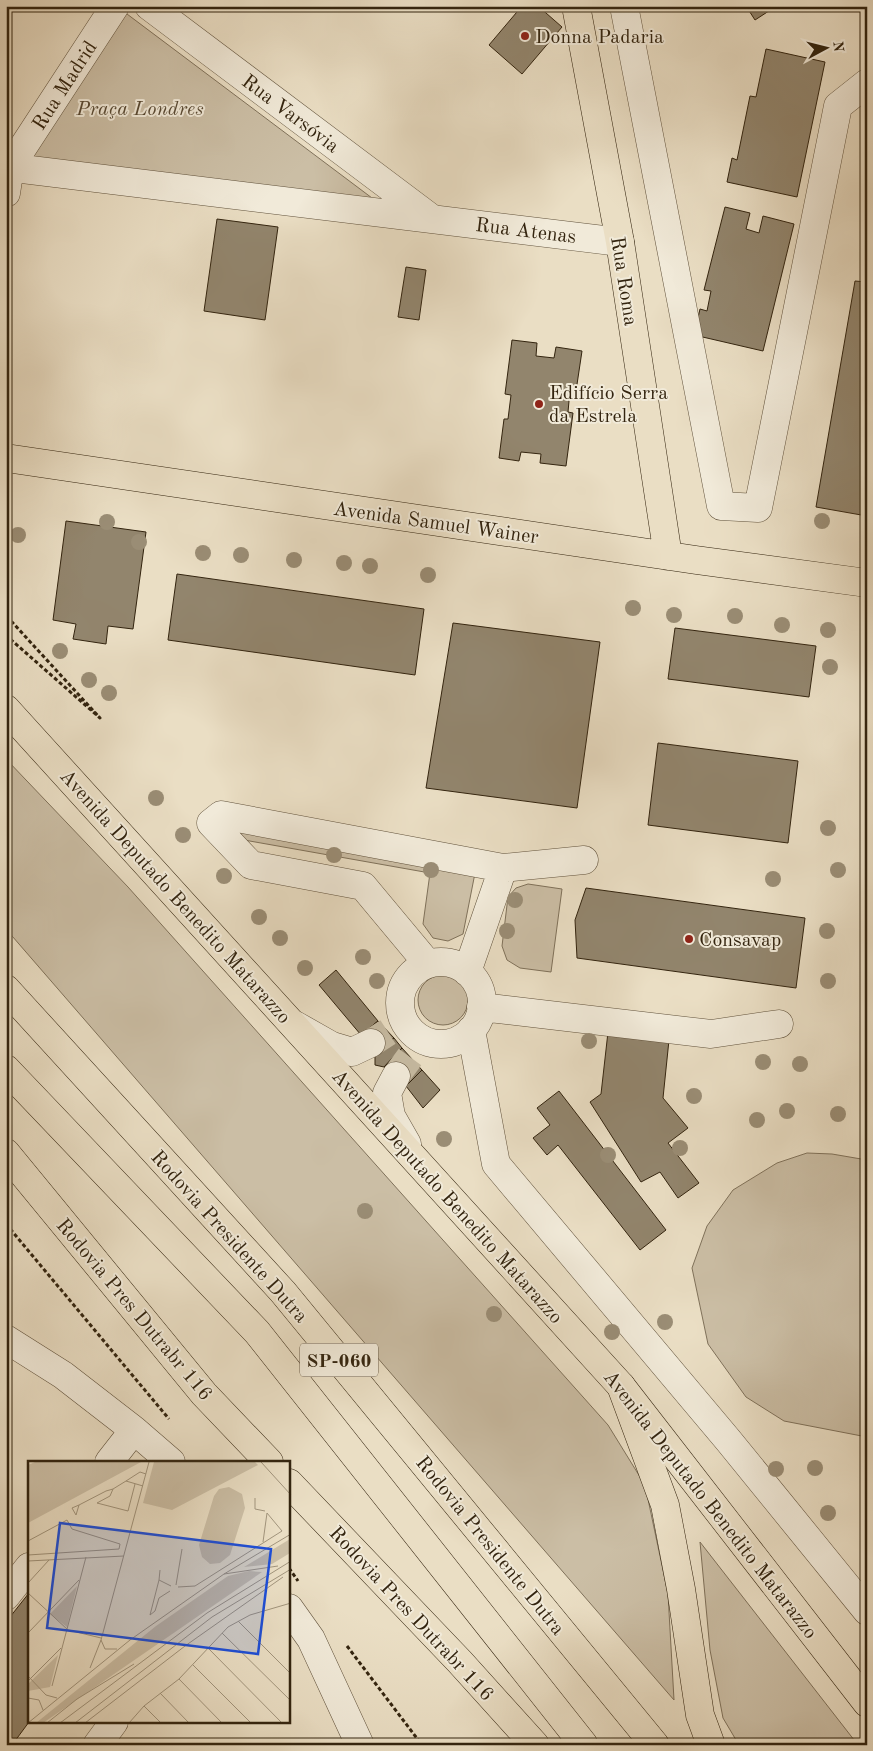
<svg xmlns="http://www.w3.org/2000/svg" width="873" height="1751" viewBox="0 0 873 1751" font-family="'Old Standard TT',serif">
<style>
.green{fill:#cbbea5;stroke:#7f715a}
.building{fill:#92856d;stroke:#33240f}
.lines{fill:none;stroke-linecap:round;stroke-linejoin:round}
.minor-tunnel{stroke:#c5b9a0;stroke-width:28;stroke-dasharray:28 14;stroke-linecap:butt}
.minor-casing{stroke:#61523c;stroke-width:29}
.major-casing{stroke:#33240f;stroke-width:29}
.highway-casing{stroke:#33240f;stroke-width:29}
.path{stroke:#33240f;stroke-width:3;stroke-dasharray:4 2.5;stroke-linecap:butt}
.minor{stroke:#f1ead9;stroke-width:28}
.major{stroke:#eadec4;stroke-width:28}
.highway{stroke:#eadec4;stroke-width:28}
.tree{fill:#9a8d75}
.poi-dot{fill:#8f2418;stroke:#f1ead9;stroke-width:2}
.labels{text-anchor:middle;stroke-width:4;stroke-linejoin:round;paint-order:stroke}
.shield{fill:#f1ead9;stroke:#6c5f4c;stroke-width:1}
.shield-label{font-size:19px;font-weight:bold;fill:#33240f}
.poi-label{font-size:20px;fill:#33240f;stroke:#f1ead9;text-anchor:start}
.street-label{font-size:20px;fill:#33240f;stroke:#f1ead9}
.park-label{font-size:20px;font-style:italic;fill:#594a34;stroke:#f1ead9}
.inset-road{fill:none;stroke:#a1947c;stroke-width:1}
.view{fill:#1d4ed8;fill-opacity:0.15;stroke:#1d4ed8;stroke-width:2.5}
.inset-edge{fill:none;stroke:#33240f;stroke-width:2.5}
</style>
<rect width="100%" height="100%" fill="#eadec4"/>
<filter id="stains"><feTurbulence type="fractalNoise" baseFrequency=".004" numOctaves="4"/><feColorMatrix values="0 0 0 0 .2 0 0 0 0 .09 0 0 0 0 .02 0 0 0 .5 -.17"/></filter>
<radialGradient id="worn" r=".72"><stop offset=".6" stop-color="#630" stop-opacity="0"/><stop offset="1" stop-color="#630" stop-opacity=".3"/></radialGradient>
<path class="green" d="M119,8L376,201L28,163Z
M6,759L128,887L608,1425L645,1485L668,1594L674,1700L6,929Z
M244,824L476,868L463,934L448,941L433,938L423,924L430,873L244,840L237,833Z
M528,884L562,889L551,972L520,968L507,960L502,946L508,897L516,888Z
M418 1000a25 25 0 1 1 50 0a25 25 0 1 1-50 0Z
M807,1153L832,1154L867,1160V1437L784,1421L746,1397L708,1344L692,1268L707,1226L733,1190L777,1163Z
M700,1542L858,1745H739L723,1718L710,1650Z"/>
<path class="building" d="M522,6H538L562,27L522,74L489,45Z
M746,6H774L775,7L755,20Z
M766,49L825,62L797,197L727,182L732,158L737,160L750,96L756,97Z
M725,207L750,213L746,229L759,233L763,216L794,224L763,351L694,335L700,309L707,311L711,291L704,290Z
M217,219L278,227L265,320L204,311Z
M406,267L426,270L419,320L398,317Z
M855,281L867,282V516L816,507Z
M512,340L537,343L536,356L554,358L556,347L582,351L576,391L570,390L568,412L573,413L566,466L540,463L541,454L521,452L519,461L499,458L504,419H508L511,395L505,394Z
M66,521L146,532L133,629L108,626L106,644L73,639L76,624L53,620Z
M177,574L424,609L415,675L168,640Z
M453,623L600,642L577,808L426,788Z
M675,628L816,646L809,697L668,679Z
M658,743L798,761L788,843L648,825Z
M586,888L805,918L796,988L577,958L575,920Z
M336,970L378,1021L361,1035L319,985Z
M378,1021L394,1038L375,1054L361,1035Z
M608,1032L669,1040L663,1098L688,1128L668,1143L699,1183L678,1198L660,1172L641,1182L590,1102L601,1094Z
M394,1038L402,1048L384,1067L375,1065V1054Z
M402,1048L422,1070L406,1086L384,1067Z
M422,1070L440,1090L423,1108L406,1086Z
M559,1091L666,1230L640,1250L558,1145L547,1155L533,1138L550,1125L537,1108Z
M866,1555H867V1580L862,1579Z
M29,1593V1722L12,1745H6V1622Z"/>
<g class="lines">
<path class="minor-tunnel" d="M371,1043L388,1032
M396,1076L410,1057"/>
<g class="minor-casing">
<path id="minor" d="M149,6L431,218
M624,6L721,506L758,508L838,106L867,83
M6,167L620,242
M6,193L10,167L115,6
M400 1003a41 41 0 1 1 82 0a41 41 0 1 1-82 0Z
M428,964L363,886L251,865L211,823L221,815L503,868
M467,972L503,868L584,860
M481,1007L711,1034L779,1024
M295,1025L332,1046L352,1052L371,1043
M471,1030L496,1164L728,1440L867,1611
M396,1076L387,1093L391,1116L407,1144
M6,1339L63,1375L134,1430L171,1462
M109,1462L134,1430
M6,1596L29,1567
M289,1608L311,1639L360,1745
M97,1745L114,1722"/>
</g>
<g class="major-casing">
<path id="major" d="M576,6L620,242L668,556
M6,458L696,560L867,583
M6,709L621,1386L867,1703
M6,1153L204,1394L269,1462
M289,1483L460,1662L535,1745"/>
</g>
<g class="highway-casing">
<path id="highway" d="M6,989L283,1292L655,1745
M6,1069L257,1332L584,1745
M621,1386L665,1505L681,1589L700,1715L711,1745"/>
</g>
<path class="path" d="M6,627L12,622L100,718L9,638L6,641
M6,1224L169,1419
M289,1568L298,1581
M347,1646L422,1745"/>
<use href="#minor" class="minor"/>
<use href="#major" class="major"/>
<use href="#highway" class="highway"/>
</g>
<g class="tree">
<circle cx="822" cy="521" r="8"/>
<circle cx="107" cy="522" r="8"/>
<circle cx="18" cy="535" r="8"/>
<circle cx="139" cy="542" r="8"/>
<circle cx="203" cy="553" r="8"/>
<circle cx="241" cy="555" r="8"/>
<circle cx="294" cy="560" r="8"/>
<circle cx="344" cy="563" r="8"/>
<circle cx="370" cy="566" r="8"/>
<circle cx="428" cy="575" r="8"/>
<circle cx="633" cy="608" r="8"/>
<circle cx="674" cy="615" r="8"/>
<circle cx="735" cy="616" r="8"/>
<circle cx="782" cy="625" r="8"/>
<circle cx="828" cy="630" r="8"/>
<circle cx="60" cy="651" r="8"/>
<circle cx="830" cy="667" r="8"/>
<circle cx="89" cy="680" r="8"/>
<circle cx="109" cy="693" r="8"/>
<circle cx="156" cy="798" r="8"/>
<circle cx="828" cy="828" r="8"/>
<circle cx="183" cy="835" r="8"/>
<circle cx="334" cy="855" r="8"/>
<circle cx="431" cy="870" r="8"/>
<circle cx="838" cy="870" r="8"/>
<circle cx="224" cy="876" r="8"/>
<circle cx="773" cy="879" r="8"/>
<circle cx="515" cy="900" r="8"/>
<circle cx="259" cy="917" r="8"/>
<circle cx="507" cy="931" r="8"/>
<circle cx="827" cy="931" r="8"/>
<circle cx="280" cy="938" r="8"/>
<circle cx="363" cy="957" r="8"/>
<circle cx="305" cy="968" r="8"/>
<circle cx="377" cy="981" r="8"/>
<circle cx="828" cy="981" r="8"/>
<circle cx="589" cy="1041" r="8"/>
<circle cx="763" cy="1062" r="8"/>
<circle cx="800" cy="1064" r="8"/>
<circle cx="694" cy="1096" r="8"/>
<circle cx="787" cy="1111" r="8"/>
<circle cx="838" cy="1114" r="8"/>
<circle cx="757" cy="1120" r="8"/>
<circle cx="444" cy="1139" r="8"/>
<circle cx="680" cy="1148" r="8"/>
<circle cx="608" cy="1155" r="8"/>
<circle cx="365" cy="1211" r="8"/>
<circle cx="494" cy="1314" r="8"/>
<circle cx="665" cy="1322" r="8"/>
<circle cx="612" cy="1332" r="8"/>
<circle cx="815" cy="1468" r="8"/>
<circle cx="776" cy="1469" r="8"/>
<circle cx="828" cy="1513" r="8"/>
</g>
<g class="poi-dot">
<circle cx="525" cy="36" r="5"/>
<circle cx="539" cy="404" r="5"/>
<circle cx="689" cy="939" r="5"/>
</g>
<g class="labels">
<rect class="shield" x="300" y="1343.5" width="78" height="33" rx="4"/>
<g class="shield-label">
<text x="339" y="1367">SP-060</text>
</g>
<g class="poi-label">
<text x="535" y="43">Donna Padaria</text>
<text x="549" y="399">Edifício Serra<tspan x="549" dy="23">da Estrela</tspan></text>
<text x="699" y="946">Consavap</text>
</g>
<g class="street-label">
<text transform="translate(64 85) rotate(-57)" y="7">Rua Madrid</text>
<text transform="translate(291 113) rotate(37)" y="7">Rua Varsóvia</text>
<text transform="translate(526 230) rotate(7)" y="7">Rua Atenas</text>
<text transform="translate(625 281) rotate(81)" y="7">Rua Roma</text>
<text transform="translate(436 522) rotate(8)" y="7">Avenida Samuel Wainer</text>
<text transform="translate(176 896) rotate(48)" y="7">Avenida Deputado Benedito Matarazzo</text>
<text transform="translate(448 1196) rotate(48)" y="7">Avenida Deputado Benedito Matarazzo</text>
<text transform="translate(230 1236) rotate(48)" y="7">Rodovia Presidente Dutra</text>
<text transform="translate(135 1309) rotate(50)" y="7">Rodovia Pres Dutrabr 116</text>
<text transform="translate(711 1504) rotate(52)" y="7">Avenida Deputado Benedito Matarazzo</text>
<text transform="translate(491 1545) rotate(51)" y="7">Rodovia Presidente Dutra</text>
<text transform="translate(412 1613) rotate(47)" y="7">Rodovia Pres Dutrabr 116</text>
</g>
<g class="park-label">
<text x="140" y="115">Praça Londres</text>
</g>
</g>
<g transform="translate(28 1461)">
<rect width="262" height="262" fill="#eadec4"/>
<path d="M7,1H113L0,62V4ZM126,1H227L230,4L144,49L115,42ZM201,26L214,33L217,47L202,94L192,102L182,103L174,96L171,84L186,35L191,28ZM262,78V92L244,103L216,106ZM221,110L234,111L15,262H8L128,165L200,115ZM49,125L39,166L22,153ZM30,194L22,226L0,230V223Z" fill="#cbbea5"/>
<path class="inset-road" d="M233,1L263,34M98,20L112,11L118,13M107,23L100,50L69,42L82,35L85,28L98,20L115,25M227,37V48L237,50M51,44L48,54L44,47L51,44L78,30L85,28M0,80L39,59L44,68L92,83L91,88L0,94M0,100L96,95M132,109L131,119L143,125M196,113L250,105M131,119L122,154L127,150L131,137L142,130M0,122L21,99M148,124L154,88M150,126L167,125L254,70L239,52L235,81M0,132L40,169L73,177M210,160L263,213M0,172L51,119M194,172L263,240M73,179L77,188H89M180,187L254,262M165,204L223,262M62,207L73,179L121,1M0,215L18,234L29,237M151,218L194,262M0,220L33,187M24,225L58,96M132,232L161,262M0,237L11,239L15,249M116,245L133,262M0,262L102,179L196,113L263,73M19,262L49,238L106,203M32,262L179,152L263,100M47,262L184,156L263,108M57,262L157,185L255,116M101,262L116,245L151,218L200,166L222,154L263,142"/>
<path class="view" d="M32,62L243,88L230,193L19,167Z"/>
<rect width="262" height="262" class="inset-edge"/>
</g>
<rect width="873" height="1751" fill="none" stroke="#eadec4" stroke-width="25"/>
<rect x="8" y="8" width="858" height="1736" fill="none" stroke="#33240f" stroke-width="2.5"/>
<rect x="12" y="12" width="848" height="1726" fill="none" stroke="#33240f"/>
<g transform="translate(826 48) rotate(83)" stroke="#f1ead9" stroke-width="4" paint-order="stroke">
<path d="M0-4L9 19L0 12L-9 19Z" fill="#33240f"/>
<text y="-8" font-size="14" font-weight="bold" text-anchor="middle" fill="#33240f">N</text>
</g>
<rect width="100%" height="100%" filter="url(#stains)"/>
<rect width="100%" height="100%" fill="url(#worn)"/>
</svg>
